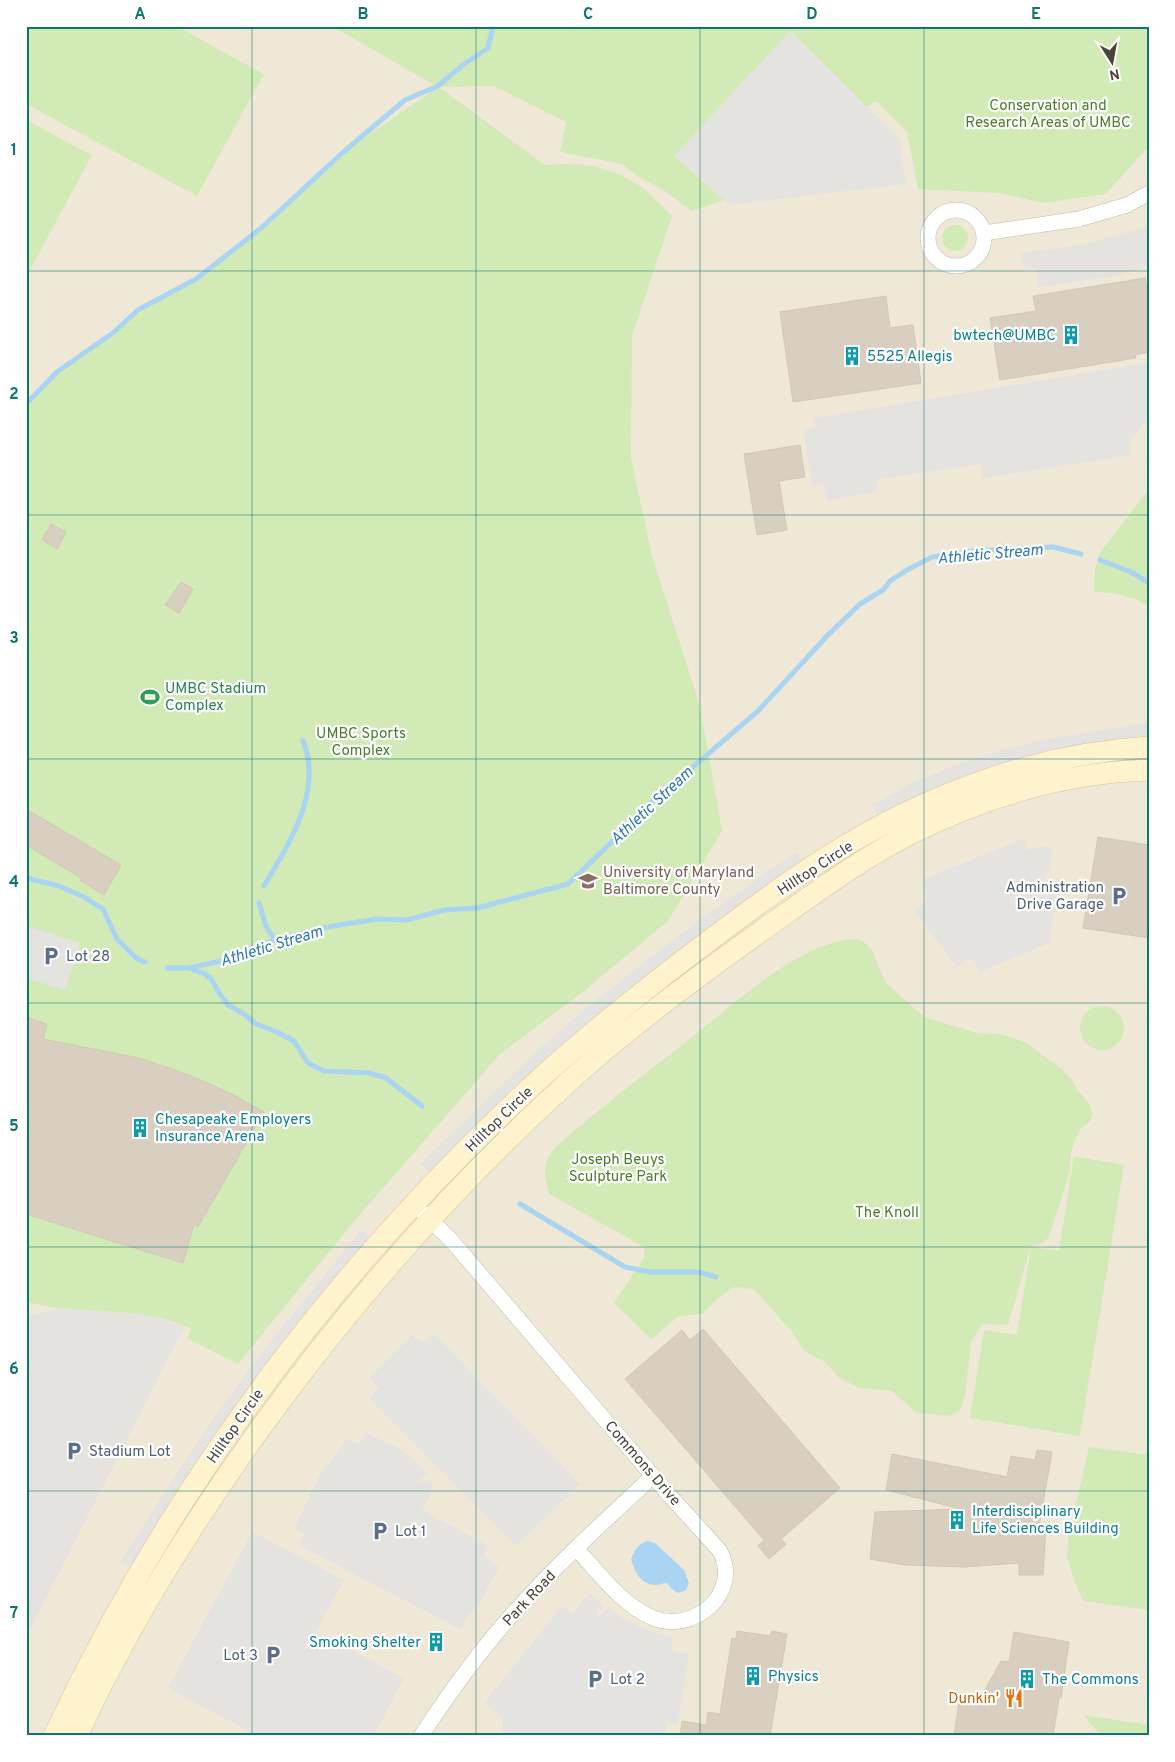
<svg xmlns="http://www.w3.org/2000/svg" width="1175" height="1762" viewBox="0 0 1175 1762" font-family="Overpass,sans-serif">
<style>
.education{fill:#efe8d6}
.green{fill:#d2eab5}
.parking{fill:#e5e3e0}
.water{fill:#a9d4f2}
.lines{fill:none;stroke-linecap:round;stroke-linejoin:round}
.stream{stroke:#a9d4f2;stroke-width:5}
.building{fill:#d8cfc1;stroke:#d3c7b4}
.street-casing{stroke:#c2bbae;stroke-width:16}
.secondary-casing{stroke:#d6c79b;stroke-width:22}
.street{stroke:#fff;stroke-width:15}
.secondary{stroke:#fff3cd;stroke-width:21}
.grid{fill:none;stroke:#0f766e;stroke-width:1;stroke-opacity:0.55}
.labels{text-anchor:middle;stroke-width:4.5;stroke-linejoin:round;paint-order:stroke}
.park-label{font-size:15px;fill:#4a7f2a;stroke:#fff}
.culture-label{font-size:15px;fill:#0d838f;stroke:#fff;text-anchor:start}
.leisure-label{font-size:15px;fill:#27864d;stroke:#fff;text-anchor:start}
.street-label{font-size:15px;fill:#4b4439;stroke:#fff}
.education-label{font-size:15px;fill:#785e54;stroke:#fff;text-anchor:start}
.service-label{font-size:15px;fill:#4e5e75;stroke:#fff;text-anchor:start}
.food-label{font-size:15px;fill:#c56008;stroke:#fff;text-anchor:end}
.water-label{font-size:16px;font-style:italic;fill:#2e7ab2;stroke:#fff}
.neatline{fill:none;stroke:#0f766e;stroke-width:2}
.grid-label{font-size:16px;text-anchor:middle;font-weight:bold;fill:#0f766e}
</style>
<rect width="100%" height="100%" fill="#f6f3ec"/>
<path class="education" d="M26,26H1149V1736H26Z"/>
<path class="green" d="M26,26H176L264,74L197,196L26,104Z
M332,26H1149V146L1106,194L1042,203L1000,193L918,189L907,132L876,101L724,200L691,211L665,191L636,175L622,164L560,152L566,122L494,86L439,87L545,165C583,162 608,165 641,187C652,195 662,207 672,216L632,336L631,458L652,556L700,706L722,831L668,921L584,991L499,1055L355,1220L238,1364L187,1338L191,1329C152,1309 103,1313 61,1308C49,1307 38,1304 26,1302V401L57,372L126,321L196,279L251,236L341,154L438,87Z
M26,120L92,155L26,277Z
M942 238a13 13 0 1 1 26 0a13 13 0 1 1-26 0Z
M1149,489V607C1132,595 1114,592 1094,592L1095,569L1099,554Z
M851,939L863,941L872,950L886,983L924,1017L977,1033L1000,1034L1025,1042L1062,1069L1072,1080L1078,1091L1087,1101L1092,1110V1117L1089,1122L1080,1129L1074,1142L1071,1154L1070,1172L1049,1237L1043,1243L1031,1246L1008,1325L982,1324L971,1342L965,1397L959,1411L949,1416L917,1413L891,1391L860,1388L839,1378L825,1362L804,1351L793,1333L754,1289L734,1287L717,1299L702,1314L679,1316L651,1339L614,1303L643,1259L645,1255L644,1247L549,1194C543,1174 542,1163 556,1146C601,1108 648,1071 695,1035C737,1001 797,945 851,939Z
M1080 1028a22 22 0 1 1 44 0a22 22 0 1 1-44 0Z
M1074,1156L1124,1165L1080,1436L970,1418L984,1330L1017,1335L1031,1247L1059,1251Z
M1089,1447L1149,1455V1610L1083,1601L1073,1578L1067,1557L1069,1535Z
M1083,1715L1149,1725V1736H1101Z"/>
<path class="parking" d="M790,31L900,139L906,184L729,205L674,156Z
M1149,225V265L1121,275L1039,287L1036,268L1024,269L1021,253L1088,244Z
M1149,363V418L1128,443L1129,455L984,478L980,464L877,479V491L826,501L824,484L812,486L803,430L815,427L814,418Z
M1137,724H1149V738L879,818L872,805L910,784L956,765L999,751L1042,740Z
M1022,839L1027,850L1037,847H1053L1046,880L1059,883L1049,943L980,972L975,962L971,959H969L957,967L914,911L924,903L927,899L926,892L922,880Z
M796,852L804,864L430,1173L420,1164L538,1050L596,1000L700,919Z
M26,926L80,943L65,990L26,978Z
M361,1230L373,1241L136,1569L120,1561L208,1426L258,1357Z
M59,1308L146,1315L185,1326L26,1637V1317Z
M434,1334L580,1484L516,1546L369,1398L379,1388L369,1378L412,1335L422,1343Z
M366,1433L401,1449L428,1473L417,1483L431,1480L433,1485L431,1493L422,1510L489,1546L484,1556L499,1567L479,1604L468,1616L461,1630L299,1545L304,1534L295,1528L319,1476L347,1439L359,1444Z
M252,1532L344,1580L316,1632L404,1678L374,1736H258L168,1688Z
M590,1593L603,1606L597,1613L599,1616L608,1607L620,1617L642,1628L673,1638L672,1646L673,1651L689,1654L678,1724L667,1723L666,1736H503V1721L501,1717L484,1703L562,1606L571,1613L574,1612Z"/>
<path class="water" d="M648,1541L655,1543L684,1570L689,1583L686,1590L678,1593L672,1589L667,1583C663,1583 659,1585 655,1585C641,1584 634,1571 631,1559C635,1550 638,1543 648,1541Z"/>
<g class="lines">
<path class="stream" d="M26,404L57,372L114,332L138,310L196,279L260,229L341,154L405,100L438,86L463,65L488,48L493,26
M1100,560L1131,572L1149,583
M26,878L59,886L84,897L103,909L117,939L136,958L145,962
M264,886C290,842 323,792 303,740
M259,903L266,926L275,940
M167,968H189L221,961L272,941L327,927L377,919L407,920L444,910L477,908L568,884L639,816L663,790L686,773L758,711L827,636L860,604L883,590L890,581L907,570L932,557L973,551L1053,547L1081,554
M189,968L205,974L212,980L219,993L228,1005L244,1014L256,1024L277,1032L294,1041L308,1063L324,1071L369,1073L386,1078L422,1106
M520,1204L625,1267L649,1272H699L716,1277"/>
</g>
<path class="building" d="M1145,278L1149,299V352L1135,355L1136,358L1000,380L990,318L1036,311L1033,296Z
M886,296L890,328L913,325L921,383L793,402L780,312Z
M800,445L805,477L779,481L787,530L757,535L744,454Z
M51,524L66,532L57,549L42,540Z
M181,582L193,589L179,613L165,605Z
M26,809L121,865L104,895L80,880L81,878L26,845Z
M1098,837L1149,845V938L1083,928Z
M26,1017L47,1024L43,1039L139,1058L189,1075L232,1094L264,1112L198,1227L194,1224L183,1263L26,1214Z
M703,1329L840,1488L781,1539L786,1544L769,1559L758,1546L764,1540L625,1379L682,1330L690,1340Z
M1037,1450L1052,1452L1039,1527H1046L1043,1575H1019V1563L965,1567L905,1565L870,1559L875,1512L961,1509L886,1490L892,1454L1007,1477L1011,1456L1035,1460Z
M737,1631L770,1636L772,1631L787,1634L770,1736H680L682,1721L706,1725L708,1712L720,1714L732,1638L736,1639Z
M1014,1632L1069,1642L1061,1698H1059L1053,1736H954L960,1696L981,1697L1001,1661L1009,1662Z"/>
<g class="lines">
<g class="street-casing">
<path id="street" d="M928 238a28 28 0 1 1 56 0a28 28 0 1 1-56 0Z
M984,233L1079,219L1127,205L1149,193
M424,1214L450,1239L671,1497L720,1551C742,1593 694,1634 653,1618C623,1606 597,1571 576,1548
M421,1736C451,1690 483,1646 520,1606C561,1560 608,1518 653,1476"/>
</g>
<g class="secondary-casing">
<path id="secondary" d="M54,1736C171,1485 341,1260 545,1074C593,1031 643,991 694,952C763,900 834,846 912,810C986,775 1067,752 1149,747
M77,1736C126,1629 189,1528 257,1433C349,1305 449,1191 565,1085C626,1029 693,980 760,932C811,896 862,857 918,830C989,796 1069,772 1149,770"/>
</g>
<use href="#street" class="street"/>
<use href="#secondary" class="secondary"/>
</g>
<path class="grid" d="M252,26V1736M476,26V1736M700,26V1736M924,26V1736M26,271H1149M26,515H1149M26,759H1149M26,1003H1149M26,1247H1149M26,1491H1149"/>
<defs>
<g id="building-bare" transform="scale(1.5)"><path d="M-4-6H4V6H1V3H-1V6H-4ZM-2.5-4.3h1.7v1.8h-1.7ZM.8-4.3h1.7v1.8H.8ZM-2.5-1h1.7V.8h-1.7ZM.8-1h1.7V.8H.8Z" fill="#0f9aa8" stroke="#fff" stroke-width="2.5" paint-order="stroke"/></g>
<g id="stadium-bare" transform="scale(1.5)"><path d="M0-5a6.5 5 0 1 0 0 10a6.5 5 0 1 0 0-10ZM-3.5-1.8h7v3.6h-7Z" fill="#2e9e5b" stroke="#fff" stroke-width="2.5" paint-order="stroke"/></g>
<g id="university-bare" transform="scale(1.5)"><path d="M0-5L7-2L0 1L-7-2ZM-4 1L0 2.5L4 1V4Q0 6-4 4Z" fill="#8d6e63" stroke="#fff" stroke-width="2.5" paint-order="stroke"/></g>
<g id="parking-bare" transform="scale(1.5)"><path d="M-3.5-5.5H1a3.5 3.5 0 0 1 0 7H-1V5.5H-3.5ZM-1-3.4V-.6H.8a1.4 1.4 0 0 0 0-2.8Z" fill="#5c6f8a" stroke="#fff" stroke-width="2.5" paint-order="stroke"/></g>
<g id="restaurant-bare" transform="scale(1.5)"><path d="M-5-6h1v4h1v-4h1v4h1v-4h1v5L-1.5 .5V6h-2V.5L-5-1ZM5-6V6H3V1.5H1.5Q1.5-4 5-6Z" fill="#e8710a" stroke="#fff" stroke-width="2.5" paint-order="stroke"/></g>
</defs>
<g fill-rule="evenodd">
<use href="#building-bare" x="1071" y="335"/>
<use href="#building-bare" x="852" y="356"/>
<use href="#stadium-bare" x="150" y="697"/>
<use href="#university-bare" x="588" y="881"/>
<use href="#parking-bare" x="1119" y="896"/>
<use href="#parking-bare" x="51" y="956"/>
<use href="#building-bare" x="140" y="1128"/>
<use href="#parking-bare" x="74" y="1451"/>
<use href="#building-bare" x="957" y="1520"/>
<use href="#parking-bare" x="380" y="1531"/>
<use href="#building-bare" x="436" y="1642"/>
<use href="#parking-bare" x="273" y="1655"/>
<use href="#building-bare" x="753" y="1676"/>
<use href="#parking-bare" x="595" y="1679"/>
<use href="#building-bare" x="1027" y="1679"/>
<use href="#restaurant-bare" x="1014" y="1698"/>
</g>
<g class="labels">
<g class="park-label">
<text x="1048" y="110">Conservation and<tspan x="1048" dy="17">Research Areas of UMBC</tspan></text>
<text x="361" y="738">UMBC Sports<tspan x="361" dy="17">Complex</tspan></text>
<text x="618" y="1164">Joseph Beuys<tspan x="618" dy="17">Sculpture Park</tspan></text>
<text x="887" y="1217">The Knoll</text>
</g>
<g class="culture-label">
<text x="1056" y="340" text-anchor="end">bwtech@UMBC</text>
<text x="867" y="361">5525 Allegis</text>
<text x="155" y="1124">Chesapeake Employers<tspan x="155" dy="17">Insurance Arena</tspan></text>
<text x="972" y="1516">Interdisciplinary<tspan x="972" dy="17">Life Sciences Building</tspan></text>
<text x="421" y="1647" text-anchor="end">Smoking Shelter</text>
<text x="768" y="1681">Physics</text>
<text x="1042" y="1684">The Commons</text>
</g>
<g class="leisure-label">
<text x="165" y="693">UMBC Stadium<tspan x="165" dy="17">Complex</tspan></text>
</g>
<g class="street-label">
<text transform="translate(815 868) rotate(-33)" y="5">Hilltop Circle</text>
<text transform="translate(499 1119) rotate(-44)" y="5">Hilltop Circle</text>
<text transform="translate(235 1426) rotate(-55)" y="5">Hilltop Circle</text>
<text transform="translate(643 1463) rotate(49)" y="5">Commons Drive</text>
<text transform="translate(529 1598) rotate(-47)" y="5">Park Road</text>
</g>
<g class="education-label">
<text x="603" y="877">University of Maryland<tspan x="603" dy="17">Baltimore County</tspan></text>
</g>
<g class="service-label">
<text x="1104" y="892" text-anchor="end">Administration<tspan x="1104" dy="17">Drive Garage</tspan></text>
<text x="66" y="961">Lot 28</text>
<text x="89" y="1456">Stadium Lot</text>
<text x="395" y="1536">Lot 1</text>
<text x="258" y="1660" text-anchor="end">Lot 3</text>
<text x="610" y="1684">Lot 2</text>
</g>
<g class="food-label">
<text x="999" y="1703">Dunkin'</text>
</g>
<g class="water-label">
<text transform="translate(990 553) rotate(-5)" y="6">Athletic Stream</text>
<text transform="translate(651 805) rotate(-43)" y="6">Athletic Stream</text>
<text transform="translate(271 945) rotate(-17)" y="6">Athletic Stream</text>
</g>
</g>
<rect width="1175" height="1762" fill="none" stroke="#ffffff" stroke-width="55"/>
<g transform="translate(1112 62) rotate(169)" stroke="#ffffff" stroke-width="4" paint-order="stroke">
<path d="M0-4L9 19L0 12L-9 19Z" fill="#4b4439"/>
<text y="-8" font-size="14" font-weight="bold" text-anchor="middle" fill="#4b4439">N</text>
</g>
<rect x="28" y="28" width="1120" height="1706" class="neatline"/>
<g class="grid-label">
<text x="140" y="19">A</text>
<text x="363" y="19">B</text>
<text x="588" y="19">C</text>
<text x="812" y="19">D</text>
<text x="1036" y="19">E</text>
<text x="14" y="155">1</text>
<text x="14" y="399">2</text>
<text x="14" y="643">3</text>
<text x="14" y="887">4</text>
<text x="14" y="1131">5</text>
<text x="14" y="1374">6</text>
<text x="14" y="1618">7</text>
</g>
</svg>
